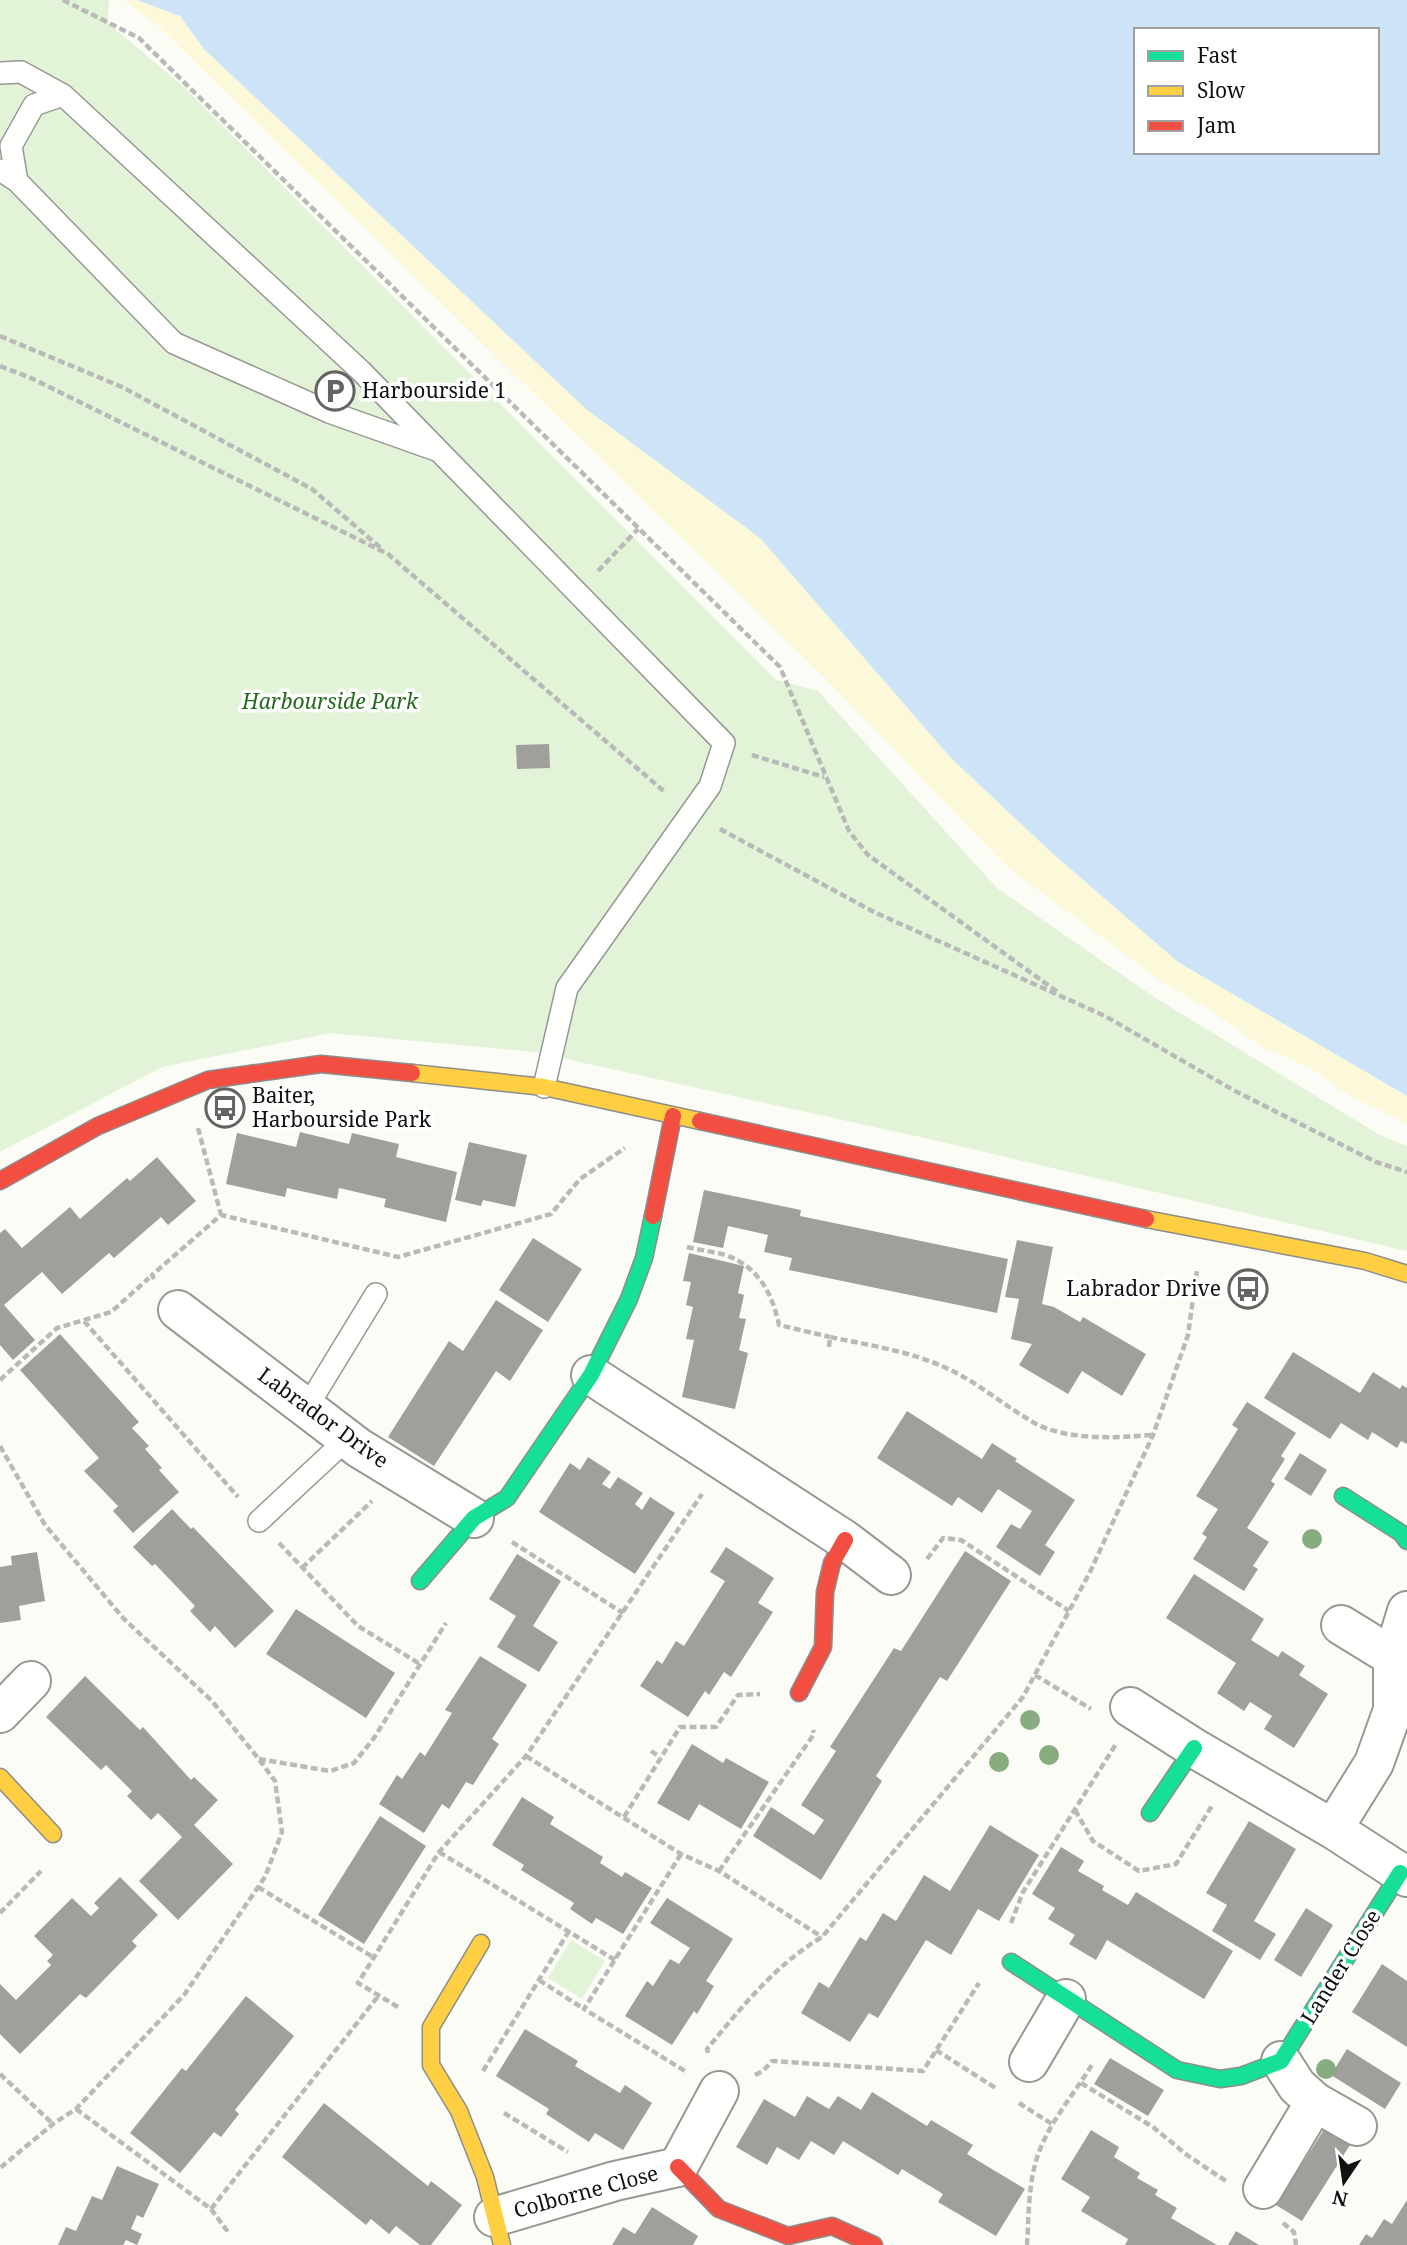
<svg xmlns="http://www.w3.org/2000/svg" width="1407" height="2245" viewBox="0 0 1407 2245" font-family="'Noto Serif',serif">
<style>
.green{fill:#e3f3d7}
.sand{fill:#fbf9d9}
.water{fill:#cde3f7;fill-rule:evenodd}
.building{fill:#a19f9c}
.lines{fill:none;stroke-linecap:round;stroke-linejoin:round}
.lane-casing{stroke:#979795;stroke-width:24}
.street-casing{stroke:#979795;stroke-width:42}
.fast-casing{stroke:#8d8d8b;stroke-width:19}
.slow-casing{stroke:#8d8d8b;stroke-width:19}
.jam-casing{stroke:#8d8d8b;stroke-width:19}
.path{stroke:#b9b9b8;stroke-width:4.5;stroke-dasharray:7 3.5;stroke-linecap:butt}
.lane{stroke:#fffffe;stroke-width:21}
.street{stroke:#fffffe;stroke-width:38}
.fast{stroke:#16e098;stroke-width:16}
.slow{stroke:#ffcf43;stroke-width:16}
.jam{stroke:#f24e42;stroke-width:16}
.tree{fill:#86ac80}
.labels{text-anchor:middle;stroke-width:7;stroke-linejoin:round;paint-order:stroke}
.poi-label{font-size:21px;fill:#111;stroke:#fff;text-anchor:start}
.park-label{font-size:21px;font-style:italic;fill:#256b1f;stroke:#fff}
.street-label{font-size:21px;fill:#111;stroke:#fff}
</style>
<rect width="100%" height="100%" fill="#fcfcf7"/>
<path class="green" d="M0,0H109L108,23L183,86L776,680L818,691L997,888L1154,997L1378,1134L1407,1146V1251L929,1139L534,1052L330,1033L162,1067L0,1152Z
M571,1940L605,1961L582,1999L548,1978Z"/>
<path class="sand" d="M123,0H169L204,49L586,409L760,538L951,758L1051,852L1178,962L1407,1096V1124L1350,1096L1312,1069L1261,1046L1213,1012L1162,982L1007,867L827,680L157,25Z"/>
<path class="water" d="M137,0H1407V1096L1178,962L1051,852L951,758L760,538L586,409L204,49L180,16ZM1136,30H1377V152H1136Z"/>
<path class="building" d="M549,744L550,768L517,769L516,745Z
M300,1132L349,1144L352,1133L399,1144L396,1157L457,1172L446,1222L384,1207L386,1199L339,1188L337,1199L287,1188L285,1197L226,1184L237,1133L296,1147Z
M469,1142L527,1155L515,1207L483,1200L481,1206L455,1200Z
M157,1157L196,1201L168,1225L161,1217L114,1258L109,1253L62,1294L42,1272L20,1291L4,1305L35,1340L13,1360L0,1345V1233L5,1229L22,1248L70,1207L80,1219L127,1178L130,1181Z
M704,1190L801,1210L800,1216L1008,1259L997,1313L789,1270L792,1258L764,1252L768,1235L728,1226L723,1248L693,1242Z
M533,1238L582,1269L548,1322L499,1290Z
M1017,1240L1053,1247L1042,1304L1054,1307L1080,1322L1083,1317L1146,1354L1122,1396L1082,1371L1068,1394L1019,1365L1032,1344L1011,1339L1019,1299L1005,1297Z
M689,1253L744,1266L738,1293L744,1295L739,1318L746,1319L739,1350L748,1353L735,1409L682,1397L694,1340L686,1339L693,1307L686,1305L691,1282L683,1281Z
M496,1300L543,1330L510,1381L496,1371L434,1466L388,1437L449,1341L463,1351Z
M60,1334L139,1422L132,1428L149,1446L145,1449L162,1468L159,1470L179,1492L133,1533L113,1511L118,1506L84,1471L99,1458L20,1370Z
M1293,1352L1360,1393L1373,1372L1400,1389L1402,1385L1407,1388V1444L1401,1441L1397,1448L1372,1432L1368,1440L1341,1423L1330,1439L1264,1398Z
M1247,1402L1296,1433L1281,1456L1285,1459L1271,1481L1275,1484L1247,1528L1269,1542L1253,1566L1258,1569L1244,1591L1193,1559L1207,1537L1202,1534L1218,1509L1196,1496L1238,1429L1232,1425Z
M907,1411L982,1459L992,1443L1017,1459L1015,1461L1075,1500L1045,1545L1055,1552L1040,1576L996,1547L1011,1524L1020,1529L1032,1511L998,1489L982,1513L958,1497L952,1506L877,1458Z
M1300,1453L1327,1470L1311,1496L1284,1479Z
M588,1457L611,1472L602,1484L610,1489L618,1477L643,1493L635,1504L642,1510L650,1497L675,1513L635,1574L539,1512L570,1463L580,1470Z
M172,1509L191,1529L193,1527L274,1611L235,1648L215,1626L210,1632L190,1611L195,1606L155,1564L152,1566L133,1547Z
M726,1547L774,1578L758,1603L773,1612L731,1677L724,1672L709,1695L705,1691L688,1717L640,1686L657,1660L662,1664L676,1641L684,1646L725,1581L710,1572Z
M965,1551L1011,1581L947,1681L940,1677L876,1776L882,1781L821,1880L753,1836L771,1807L814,1835L824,1820L801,1805L836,1751L830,1747L894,1648L901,1651Z
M37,1552L45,1601L19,1606L21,1620L0,1623V1567L12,1565L11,1556Z
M517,1554L561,1581L533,1626L558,1642L539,1672L497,1647L516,1616L489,1599Z
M1194,1574L1264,1619L1251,1640L1278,1657L1282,1651L1305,1666L1299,1675L1328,1694L1294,1748L1264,1729L1272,1716L1250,1702L1244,1711L1217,1693L1236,1663L1166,1618Z
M296,1609L395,1673L366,1718L266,1654Z
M480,1656L527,1685L492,1739L499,1744L473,1785L466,1782L449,1809L442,1804L424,1833L379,1804L397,1775L402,1779L420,1752L425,1756L452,1713L445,1710Z
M85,1676L140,1730L143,1727L191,1780L194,1777L218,1800L194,1825L233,1864L178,1920L139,1881L182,1837L158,1813L151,1820L127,1796L132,1791L106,1765L101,1770L46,1717Z
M692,1744L723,1763L726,1758L769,1782L741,1829L699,1804L689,1821L657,1803Z
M522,1797L554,1817L550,1824L603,1857L600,1863L622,1877L625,1872L652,1888L623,1934L596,1918L592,1924L570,1909L574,1903L521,1870L524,1865L492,1845Z
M380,1816L426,1846L364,1944L318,1915Z
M1249,1821L1296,1849L1254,1921L1276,1934L1260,1960L1212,1931L1227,1905L1206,1893Z
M990,1825L1039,1855L999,1921L978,1909L951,1955L926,1940L878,2018L869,2013L850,2042L801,2013L819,1982L829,1988L860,1937L866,1941L883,1913L896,1921L924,1875L950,1891Z
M1061,1847L1084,1861L1078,1871L1104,1886L1102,1890L1128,1905L1136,1892L1233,1951L1204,1999L1107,1940L1096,1960L1069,1944L1075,1935L1048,1919L1055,1908L1032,1894Z
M120,1877L158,1915L132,1941L137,1946L86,1998L80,1994L20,2054L0,2034V1984L16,2000L51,1965L47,1961L53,1955L34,1936L72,1898L91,1916L99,1908L94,1903Z
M667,1898L733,1939L706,1981L714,1986L697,2014L694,2011L672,2045L625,2016L647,1981L653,1986L670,1959L679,1964L690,1948L650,1923Z
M1306,1908L1333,1925L1301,1977L1274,1960Z
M1382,1964L1407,1981V2047L1352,2012Z
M246,1996L294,2036L235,2110L239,2114L221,2137L214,2132L180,2173L130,2133L182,2068L186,2071Z
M525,2029L578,2061L575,2066L620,2093L625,2085L652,2103L623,2150L595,2133L589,2142L546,2114L549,2109L496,2076Z
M1347,2049L1401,2083L1385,2109L1331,2075Z
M1110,2058L1164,2090L1148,2116L1094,2084Z
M872,2092L927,2126L931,2120L973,2145L967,2154L1025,2189L996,2236L938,2202L943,2194L902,2169L898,2175L843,2141L834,2155L811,2141L799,2160L777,2147L767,2165L736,2147L764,2099L795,2117L807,2096L829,2109L838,2096L861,2110Z
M324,2103L428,2186L431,2181L462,2205L431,2245H420L396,2226L389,2234L371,2219L366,2225L282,2157Z
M1325,2128L1350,2145L1302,2221L1276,2205Z
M1091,2130L1119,2147L1114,2157L1140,2173L1137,2178L1158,2190L1155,2195L1177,2208L1171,2218L1217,2245H1125L1128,2239L1081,2211L1090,2197L1061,2179Z
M117,2166L159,2184L143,2218L137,2215L131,2229L142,2234L137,2245L126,2240L123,2245H58L66,2227L76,2231L92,2196L102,2200Z
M1407,2200V2245H1359L1366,2234L1372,2238L1384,2219L1392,2224Z
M652,2207L698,2236L693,2245H612L623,2227L635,2234Z
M1236,2231L1259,2245H1228Z"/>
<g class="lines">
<g class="lane-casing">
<path id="lane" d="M0,73L21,72L63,95L361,371L439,451L329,412L174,343L17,181L0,170
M17,181L11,146L34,105L63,95
M439,451L724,743L710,786L567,988L544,1087
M307,1407L376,1294
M259,1521L347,1439"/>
</g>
<g class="street-casing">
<path id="street" d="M178,1310L359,1448L474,1518
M591,1375L845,1540L891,1575
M1341,1625L1393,1657
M1130,1707L1194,1748L1333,1829L1407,1877
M0,1713L31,1681
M1333,1829L1374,1763L1393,1710V1657L1407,1611
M1029,2062L1066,1999
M1315,2102L1357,2126
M1263,2189L1315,2102L1297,2086L1281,2061
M494,2217L615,2181L678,2167L719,2091"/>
</g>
<g class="fast-casing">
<path id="fast" d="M1343,1496L1401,1533L1407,1541
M420,1581L474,1518L507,1498L591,1375L629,1299L644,1258L653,1216
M1150,1813L1194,1748
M1011,1962L1177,2070L1220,2079L1241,2076L1281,2061L1400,1873"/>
</g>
<g class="slow-casing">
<path id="slow" d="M412,1073L544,1087L700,1121
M1146,1219L1365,1261L1407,1274
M0,1777L53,1834
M481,1943L431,2027V2065L459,2111L485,2177L502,2245"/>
</g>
<g class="jam-casing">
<path id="jam" d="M700,1121L1146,1219
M0,1181L98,1126L208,1080L321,1064L412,1073
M653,1216L673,1116
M799,1693L823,1647L825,1592L832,1563L845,1540
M678,2167L719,2209L788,2236L832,2226L874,2245"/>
</g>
<path class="path" d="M63,0L139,38L780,667L849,831L868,855L1059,993
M0,336L122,387L312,489L382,549
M0,366L31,378L388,554L666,793
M598,571L638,529
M752,755L824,777
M720,829L874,912L1105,1016L1235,1091L1376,1162L1407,1172
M198,1128L221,1215
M687,1247C702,1251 722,1252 735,1259C762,1273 773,1297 779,1325L830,1337
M154,1279L152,1275L221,1215L398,1257L551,1214L580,1179L625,1148
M84,1321L238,1497
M829,1347L830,1337C868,1345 909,1351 944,1367C976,1381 1002,1404 1031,1421C1064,1441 1115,1438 1152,1435
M0,1380L57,1328L111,1312L149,1278
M0,1446L45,1525L124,1619L212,1701L258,1758L275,1781L282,1832L265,1877L184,1995L76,2109L53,2124L0,2168
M512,1542L623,1613
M279,1543L358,1626L420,1664
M927,1559L943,1538L961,1540L1069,1611
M302,1568L372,1501
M1035,1675L1091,1709
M651,1751L660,1757
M526,1756L681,1854L719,1871L822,1937
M259,1759L330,1771L354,1763L374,1738L446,1623
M1075,1810L1093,1841L1139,1871L1176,1864L1213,1804
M624,1817L680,1727H716L738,1695L760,1694
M439,1852L615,1960
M681,1854L584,2009L685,2071
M719,1871L814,1734L813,1730
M258,1887L373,1957
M0,1913L41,1871
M1011,1923L1023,1892L1116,1744
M539,1980L584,2009
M398,2007L358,1983L439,1852L526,1756L702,1494
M936,2050L997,2089
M708,2053L707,2049C741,2008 775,1965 822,1937L1023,1697L1090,1572L1153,1435L1188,1335L1197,1270
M483,2071L569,1931
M0,2074L53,2124
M755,2075L763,2071L772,2061L923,2071L979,1983
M1081,2083L1153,2127L1187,2155L1226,2181
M1019,2103L1052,2124
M76,2109L211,2209L228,2232
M504,2113L568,2152
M211,2209L379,1995
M1283,2223L1294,2232L1296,2245
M1027,2245C1029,2215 1028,2181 1039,2152C1051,2120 1075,2093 1093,2063"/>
<use href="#lane" class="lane"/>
<use href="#street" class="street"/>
<use href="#fast" class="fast"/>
<use href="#slow" class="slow"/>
<use href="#jam" class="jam"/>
</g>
<g class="tree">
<circle cx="1312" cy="1539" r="10"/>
<circle cx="1030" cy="1720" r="10"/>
<circle cx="1049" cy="1755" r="10"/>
<circle cx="999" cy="1762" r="10"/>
<circle cx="1326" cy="2069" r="10"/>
</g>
<defs>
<g id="parking-ring" transform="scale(2.0125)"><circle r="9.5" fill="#fff" stroke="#636362" stroke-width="1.5"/><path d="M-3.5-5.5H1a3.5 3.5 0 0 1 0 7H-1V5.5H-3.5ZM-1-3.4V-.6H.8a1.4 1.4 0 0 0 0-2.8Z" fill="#636362"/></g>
<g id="bus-ring" transform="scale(2.0125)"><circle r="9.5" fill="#fff" stroke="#636362" stroke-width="1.5"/><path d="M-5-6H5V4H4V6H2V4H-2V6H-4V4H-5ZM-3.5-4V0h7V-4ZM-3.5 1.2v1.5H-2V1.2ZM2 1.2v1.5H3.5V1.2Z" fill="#636362"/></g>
</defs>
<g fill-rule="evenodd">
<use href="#parking-ring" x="335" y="391"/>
<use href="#bus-ring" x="225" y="1108"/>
<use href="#bus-ring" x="1248" y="1289"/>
</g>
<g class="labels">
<g class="poi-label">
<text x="362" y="398">Harbourside 1</text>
<text x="252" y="1103">Baiter,<tspan x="252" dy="24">Harbourside Park</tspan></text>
<text x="1221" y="1296" text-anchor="end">Labrador Drive</text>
</g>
<g class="park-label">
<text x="330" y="709">Harbourside Park</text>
</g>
<g class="street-label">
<text transform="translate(323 1418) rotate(36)" y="7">Labrador Drive</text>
<text transform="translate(1341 1967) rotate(-58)" y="7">Lander Close</text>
<text transform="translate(586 2192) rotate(-15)" y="7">Colborne Close</text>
</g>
</g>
<rect x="1134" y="28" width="245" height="126" fill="#ffffff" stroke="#a0a0a0" stroke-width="2"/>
<rect x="1148" y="51" width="35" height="10" fill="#16e098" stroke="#a0a0a0" stroke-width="2"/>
<text x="1197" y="63" font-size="21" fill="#111111">Fast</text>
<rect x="1148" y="86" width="35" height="10" fill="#ffcf43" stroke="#a0a0a0" stroke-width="2"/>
<text x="1197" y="98" font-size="21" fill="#111111">Slow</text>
<rect x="1148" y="121" width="35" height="10" fill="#f24e42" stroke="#a0a0a0" stroke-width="2"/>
<text x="1197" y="133" font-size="21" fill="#111111">Jam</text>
<g transform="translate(1344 2182) rotate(193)" stroke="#ffffff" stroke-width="5" paint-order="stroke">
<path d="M0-5L12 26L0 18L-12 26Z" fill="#111111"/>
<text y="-10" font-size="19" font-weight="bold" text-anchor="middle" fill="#111111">N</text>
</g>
</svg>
